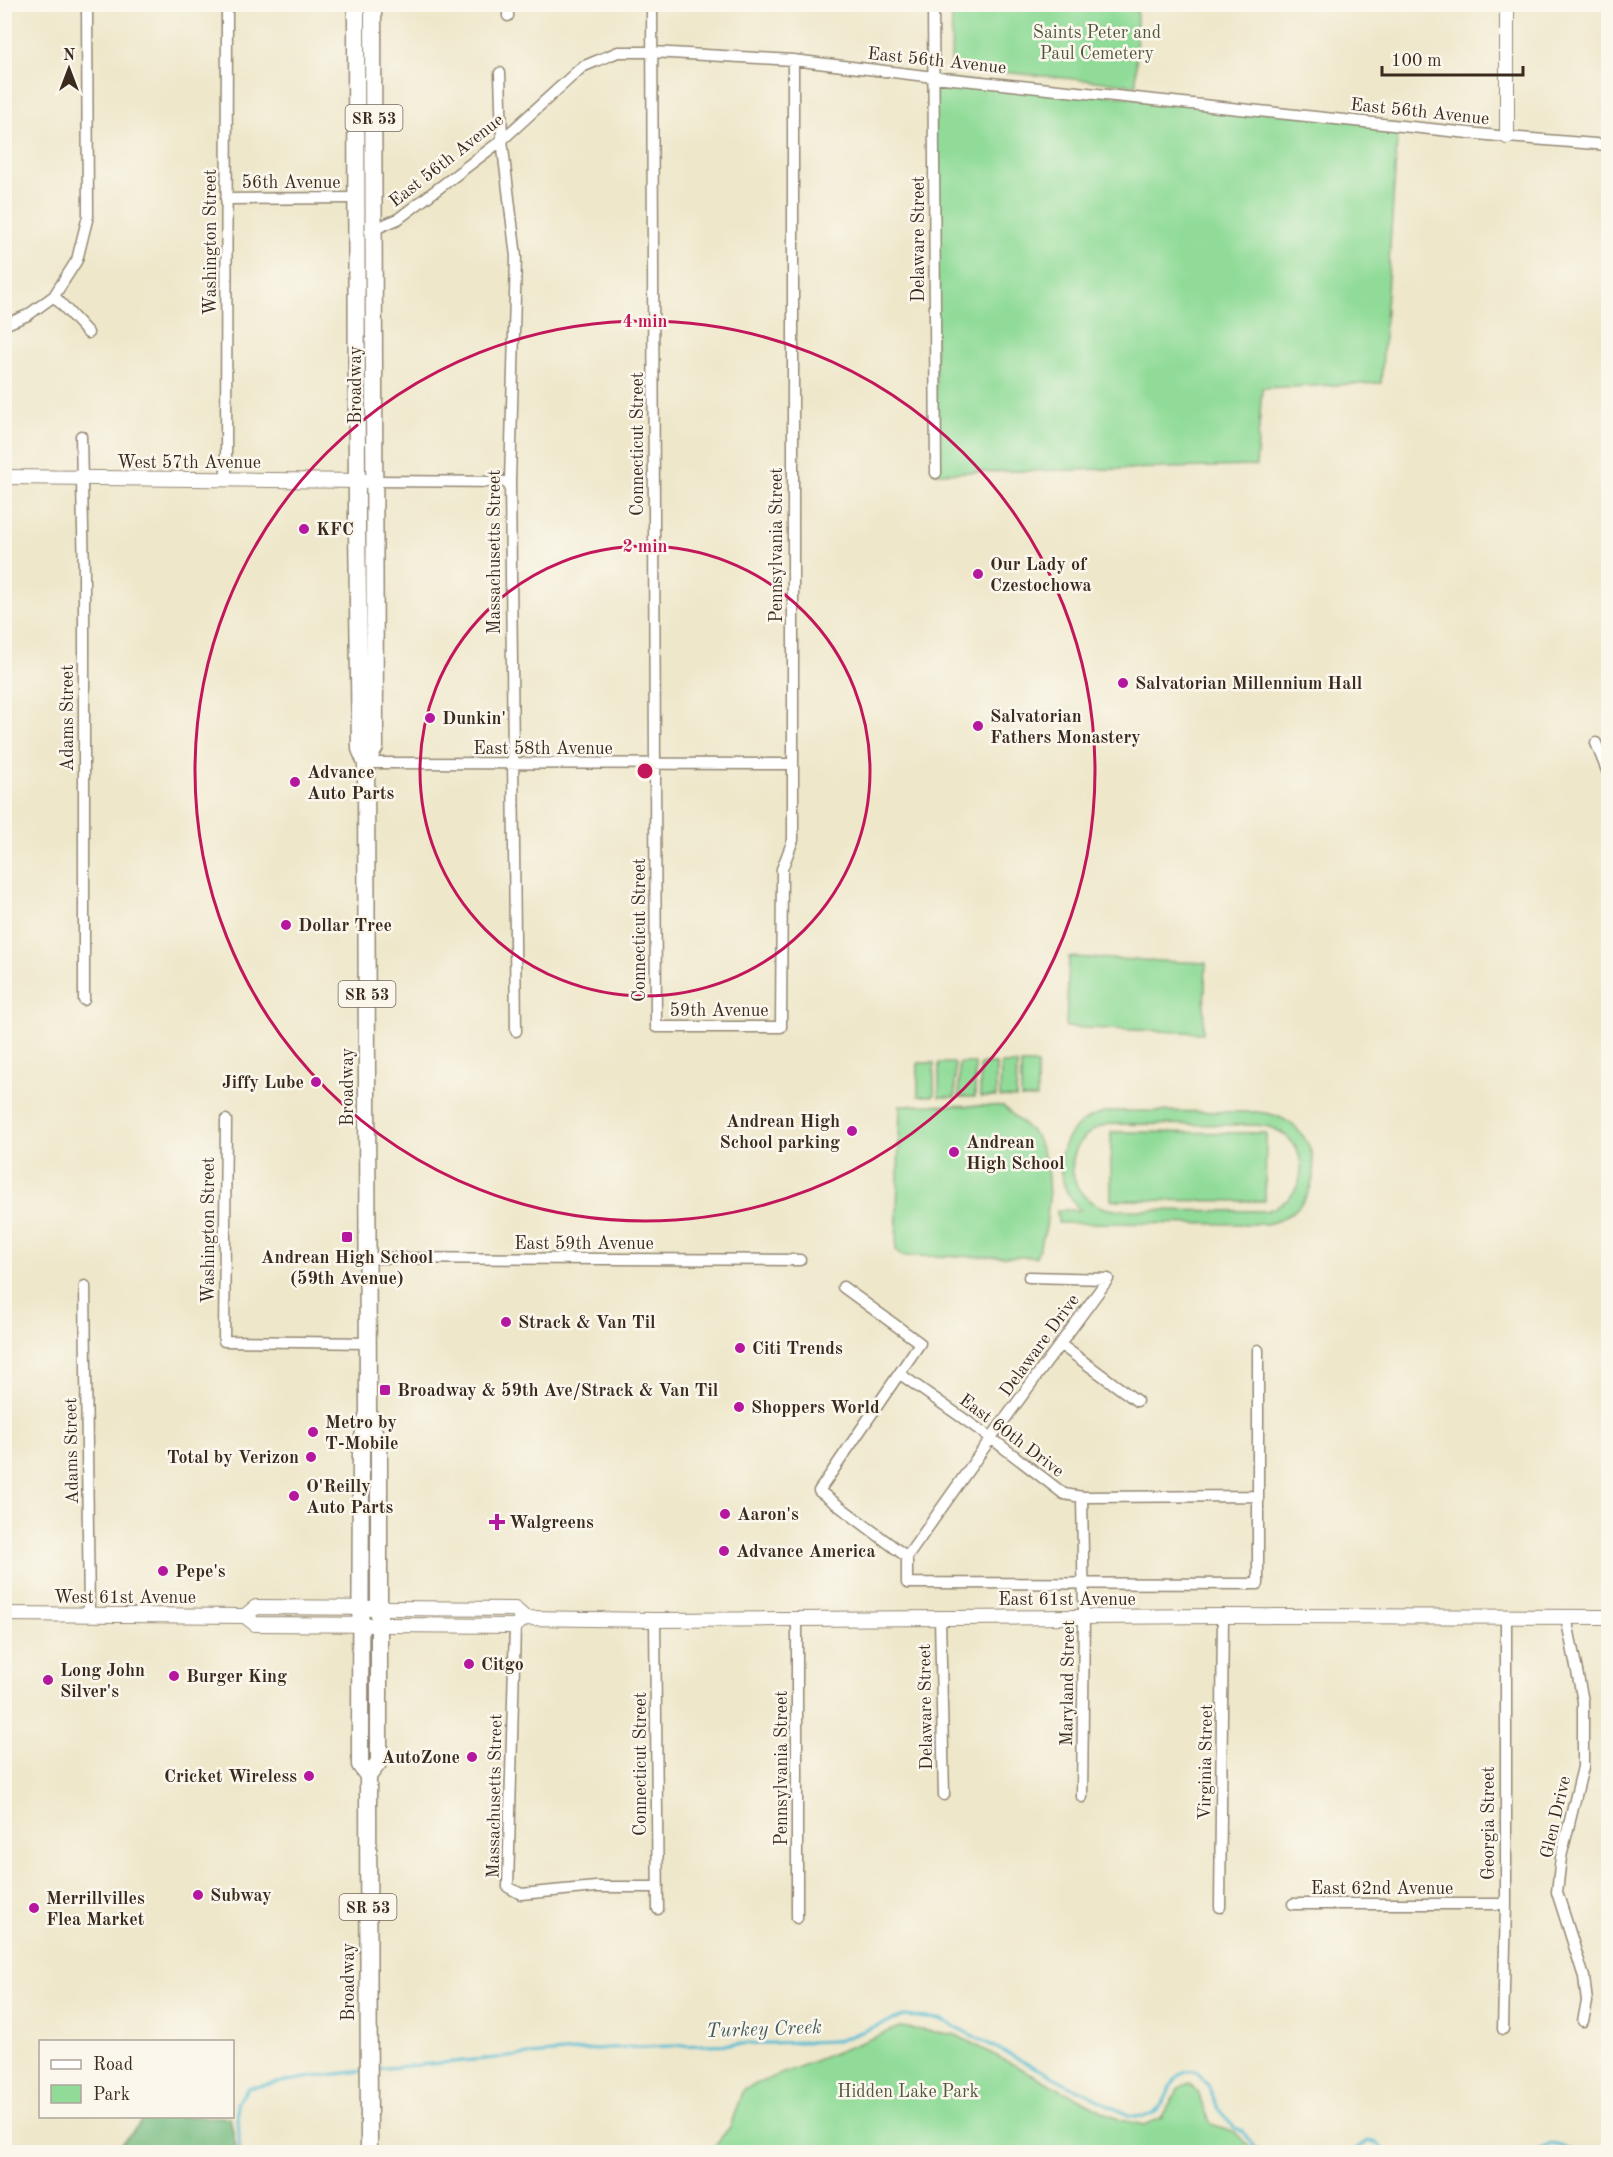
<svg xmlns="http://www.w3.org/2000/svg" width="1613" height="2157" viewBox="0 0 1613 2157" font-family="'Old Standard TT',serif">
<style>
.green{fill:#90db98;stroke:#66825b;stroke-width:1.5;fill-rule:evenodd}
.forest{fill:#74bb80;stroke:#58724f;stroke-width:1.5}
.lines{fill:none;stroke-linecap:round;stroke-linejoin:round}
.stream{stroke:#53bad1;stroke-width:3}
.street-casing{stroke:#948874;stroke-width:13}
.secondary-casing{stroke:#948874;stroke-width:16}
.primary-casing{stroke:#948874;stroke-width:19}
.street{stroke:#fff;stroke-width:10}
.secondary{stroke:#fff;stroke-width:14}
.primary{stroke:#fff;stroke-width:16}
.ring{fill:none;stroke:#c2185b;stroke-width:3}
.poi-dot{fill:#b5179e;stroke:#fbf7ec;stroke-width:2}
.labels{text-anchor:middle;stroke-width:5;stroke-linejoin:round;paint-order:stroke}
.shield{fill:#fbf7ec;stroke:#75685c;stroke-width:1.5}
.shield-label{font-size:16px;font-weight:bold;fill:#3b2a1e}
.park-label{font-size:18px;fill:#50563c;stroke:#fbf7ec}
.street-label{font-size:18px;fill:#3b2a1e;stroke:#fbf7ec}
.poi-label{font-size:18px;font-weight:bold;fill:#3b2a1e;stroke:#fbf7ec;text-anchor:start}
.water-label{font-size:20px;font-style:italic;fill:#435c5d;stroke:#fbf7ec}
.centre{fill:#c2185b;stroke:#fbf7ec;stroke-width:3}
.ring-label{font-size:18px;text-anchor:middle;font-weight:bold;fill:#c2185b;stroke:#fbf7ec;stroke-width:5;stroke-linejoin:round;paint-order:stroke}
</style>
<rect width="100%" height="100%" fill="#fbf7ec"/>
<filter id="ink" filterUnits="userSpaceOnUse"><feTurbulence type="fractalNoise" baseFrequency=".0167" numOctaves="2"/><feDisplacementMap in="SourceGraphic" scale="12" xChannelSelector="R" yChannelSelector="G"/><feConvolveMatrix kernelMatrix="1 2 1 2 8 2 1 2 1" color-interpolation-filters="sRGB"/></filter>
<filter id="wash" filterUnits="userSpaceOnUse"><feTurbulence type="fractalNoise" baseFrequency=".008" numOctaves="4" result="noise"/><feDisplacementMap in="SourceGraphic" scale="24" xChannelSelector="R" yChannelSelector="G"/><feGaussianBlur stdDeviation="1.35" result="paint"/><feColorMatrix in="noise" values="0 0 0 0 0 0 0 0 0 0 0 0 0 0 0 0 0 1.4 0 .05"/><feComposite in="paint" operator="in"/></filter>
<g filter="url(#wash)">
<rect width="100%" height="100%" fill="#eee7ca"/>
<path class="green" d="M952,5H1137L1136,85L951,67Z
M934,77L1398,125L1381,383L1262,388L1256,466L936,473Z
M1069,957L1206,963L1203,1033L1066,1027Z
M918,1063H934V1096H918Z
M939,1063H955V1097H939Z
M959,1063H975V1097H959Z
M980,1064H996V1097H980Z
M1001,1064H1017L1016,1098L1000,1097Z
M1021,1064H1037V1098H1021Z
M900,1105L1003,1106L1036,1136L1047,1164L1049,1197L1046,1228L1036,1257L902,1256L896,1250Z
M1115,1111L1257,1112C1326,1117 1335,1207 1267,1224L1058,1223L1057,1210H1080C1043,1171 1060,1116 1115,1111ZM1108,1124L1257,1125C1310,1128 1318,1196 1266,1211L1116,1210C1063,1206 1056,1138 1108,1124Z
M1111,1132L1266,1133L1265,1201L1111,1200Z
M900,2027L956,2035L1120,2120L1145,2125L1161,2118L1180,2087L1190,2083L1198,2094L1211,2124L1235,2132L1254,2152H709L730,2127L743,2089Z"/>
<path class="forest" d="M147,2116L230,2117L237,2152H113Z"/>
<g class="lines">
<path class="stream" d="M375,2069L608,2048L837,2041L904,2016L940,2019L1128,2115C1135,2116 1145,2118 1152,2114C1171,2105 1168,2066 1196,2071L1208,2085L1218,2108L1229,2122L1235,2128L1243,2131L1256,2150L1261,2152
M240,2152L237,2103L248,2088L311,2077L363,2071
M1353,2152L1368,2141L1375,2142L1386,2152
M1536,2152C1549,2139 1560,2145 1574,2152"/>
</g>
</g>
<g filter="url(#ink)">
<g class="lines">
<g class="street-casing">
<path id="street" d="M652,4L656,1027H781L782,869L793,840V60
M933,4L936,473
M508,16V4
M500,73L502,140L516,257L510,482L516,1031
M226,199L356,198
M370,231L398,219L502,140L582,67L618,52H652L793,60L934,77L1507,137L1608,145
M54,296L88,333
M4,325L28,315L54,296L77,260L88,216L87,4
M81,436L84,575V1000
M226,480L227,4
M374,481L510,482
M1596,743L1608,773
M366,763L792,764
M226,1120L224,1341L367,1343
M367,1258L800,1260
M1029,1277L1108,1279
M1108,1279L991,1438L907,1557V1583L1258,1584V1350
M85,1286L89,1615
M843,1287L920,1343L819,1491L907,1557
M1061,1345L1137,1401
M900,1374L991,1438L1064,1494L1082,1497L1257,1496
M1082,1497L1084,1617L1082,1797
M1566,1617L1583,1701V1767L1561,1857L1557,1892L1584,1977L1587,2002L1583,2021
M940,1618L944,1795
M655,1620L658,1909
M515,1626L508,1887L521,1894L596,1887H658
M1293,1904H1506
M1220,1907L1223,1616
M797,1918V1619
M1503,2029L1506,1904V1617"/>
</g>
<g class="secondary-casing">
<path id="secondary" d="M1507,4V137
M4,477L365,481
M4,1614L245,1616L256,1607L515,1609L525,1618
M245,1616L255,1624L515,1626L525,1618L655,1620L1223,1616L1608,1617"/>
</g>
<g class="primary-casing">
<path id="primary" d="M356,4L357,529L360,749L366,763L368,1412L361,1447L360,1729V1765L368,1776L369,2152
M366,763L375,747L373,4
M368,1776L379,1762V1448L368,1413"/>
</g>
<use href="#street" class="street"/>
<use href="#secondary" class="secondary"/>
<use href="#primary" class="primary"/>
</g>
</g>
<g class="ring">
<circle cx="645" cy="771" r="225"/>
<circle cx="645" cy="771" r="450"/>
</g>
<g class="poi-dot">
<circle cx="304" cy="529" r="6"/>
<circle cx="978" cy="574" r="6"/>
<circle cx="1123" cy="683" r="6"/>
<circle cx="430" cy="718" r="6"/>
<circle cx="978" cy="726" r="6"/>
<circle cx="295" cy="782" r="6"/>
<circle cx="286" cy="925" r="6"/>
<circle cx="316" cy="1082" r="6"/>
<circle cx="852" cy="1131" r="6"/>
<circle cx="954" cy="1152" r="6"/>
<rect x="341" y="1231" width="12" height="12" rx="3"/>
<circle cx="506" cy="1322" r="6"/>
<circle cx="740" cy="1348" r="6"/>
<rect x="379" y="1384" width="12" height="12" rx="3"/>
<circle cx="739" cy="1407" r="6"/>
<circle cx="313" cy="1432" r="6"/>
<circle cx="311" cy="1457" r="6"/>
<circle cx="294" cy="1496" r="6"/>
<circle cx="725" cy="1514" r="6"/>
<path d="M494 1513h6v6h6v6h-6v6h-6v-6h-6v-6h6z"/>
<circle cx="724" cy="1551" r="6"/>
<circle cx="163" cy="1571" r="6"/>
<circle cx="469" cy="1664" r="6"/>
<circle cx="174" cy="1676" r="6"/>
<circle cx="48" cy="1680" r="6"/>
<circle cx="472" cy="1757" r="6"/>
<circle cx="309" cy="1776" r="6"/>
<circle cx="198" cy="1895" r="6"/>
<circle cx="34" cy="1908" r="6"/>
</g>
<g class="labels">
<g class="shield">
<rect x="345.5" y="105" width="57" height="26" rx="4.5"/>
<rect x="338.5" y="981" width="57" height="26" rx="4.5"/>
<rect x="339.5" y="1894" width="57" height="26" rx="4.5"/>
</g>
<g class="shield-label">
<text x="374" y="124">SR 53</text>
<text x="367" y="1000">SR 53</text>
<text x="368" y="1913">SR 53</text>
</g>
<g class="park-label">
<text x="1097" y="38">Saints Peter and<tspan x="1097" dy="21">Paul Cemetery</tspan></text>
<text x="908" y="2097">Hidden Lake Park</text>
</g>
<g class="street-label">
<text transform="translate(937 60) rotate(6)" y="6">East 56th Avenue</text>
<text transform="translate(1420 111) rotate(6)" y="6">East 56th Avenue</text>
<text transform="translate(446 160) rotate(-38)" y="6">East 56th Avenue</text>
<text x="291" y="188">56th Avenue</text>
<text transform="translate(918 239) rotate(-90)" y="6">Delaware Street</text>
<text transform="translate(210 242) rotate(-90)" y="6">Washington Street</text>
<text transform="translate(355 385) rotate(-90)" y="6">Broadway</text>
<text transform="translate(637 444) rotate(-90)" y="6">Connecticut Street</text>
<text x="189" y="468">West 57th Avenue</text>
<text transform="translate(776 545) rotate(-90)" y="6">Pennsylvania Street</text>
<text transform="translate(494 552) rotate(-90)" y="6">Massachusetts Street</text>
<text transform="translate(67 718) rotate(-90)" y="6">Adams Street</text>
<text x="543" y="754">East 58th Avenue</text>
<text transform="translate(639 930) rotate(-90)" y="6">Connecticut Street</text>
<text x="719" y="1016">59th Avenue</text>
<text transform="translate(347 1087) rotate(-90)" y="6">Broadway</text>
<text transform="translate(208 1230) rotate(-90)" y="6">Washington Street</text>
<text x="584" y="1249">East 59th Avenue</text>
<text transform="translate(1039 1345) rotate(-54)" y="6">Delaware Drive</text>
<text transform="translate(1012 1435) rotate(37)" y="6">East 60th Drive</text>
<text transform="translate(71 1451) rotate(-91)" y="6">Adams Street</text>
<text x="125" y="1603">West 61st Avenue</text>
<text x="1067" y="1605">East 61st Avenue</text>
<text transform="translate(1067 1683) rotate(-89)" y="6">Maryland Street</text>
<text transform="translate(925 1707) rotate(-91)" y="6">Delaware Street</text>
<text transform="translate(1205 1762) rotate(-89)" y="6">Virginia Street</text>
<text transform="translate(640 1764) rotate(-90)" y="6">Connecticut Street</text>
<text transform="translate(781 1768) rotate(-90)" y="6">Pennsylvania Street</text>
<text transform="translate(494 1796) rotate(-89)" y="6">Massachusetts Street</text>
<text transform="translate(1555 1817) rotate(-77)" y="6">Glen Drive</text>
<text transform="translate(1488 1823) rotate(-90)" y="6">Georgia Street</text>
<text x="1382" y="1894">East 62nd Avenue</text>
<text transform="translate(348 1982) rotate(-90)" y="6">Broadway</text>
</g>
<g class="poi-label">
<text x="316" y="535">KFC</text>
<text x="990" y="570">Our Lady of<tspan x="990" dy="21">Czestochowa</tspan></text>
<text x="1135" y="689">Salvatorian Millennium Hall</text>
<text x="990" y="722">Salvatorian<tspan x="990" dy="21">Fathers Monastery</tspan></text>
<text x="442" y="724">Dunkin'</text>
<text x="307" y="778">Advance<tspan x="307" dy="21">Auto Parts</tspan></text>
<text x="298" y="931">Dollar Tree</text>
<text x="304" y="1088" text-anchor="end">Jiffy Lube</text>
<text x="840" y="1127" text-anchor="end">Andrean High<tspan x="840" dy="21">School parking</tspan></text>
<text x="966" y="1148">Andrean<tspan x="966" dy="21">High School</tspan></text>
<text x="347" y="1263" text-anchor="middle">Andrean High School<tspan x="347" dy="21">(59th Avenue)</tspan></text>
<text x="518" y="1328">Strack &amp; Van Til</text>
<text x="752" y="1354">Citi Trends</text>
<text x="397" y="1396">Broadway &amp; 59th Ave/Strack &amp; Van Til</text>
<text x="751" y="1413">Shoppers World</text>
<text x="325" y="1428">Metro by<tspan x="325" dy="21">T-Mobile</tspan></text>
<text x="299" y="1463" text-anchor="end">Total by Verizon</text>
<text x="306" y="1492">O'Reilly<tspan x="306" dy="21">Auto Parts</tspan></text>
<text x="737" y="1520">Aaron's</text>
<text x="509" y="1528">Walgreens</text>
<text x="736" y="1557">Advance America</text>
<text x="175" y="1577">Pepe's</text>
<text x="481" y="1670">Citgo</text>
<text x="60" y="1676">Long John<tspan x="60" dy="21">Silver's</tspan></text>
<text x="186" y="1682">Burger King</text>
<text x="460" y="1763" text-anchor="end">AutoZone</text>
<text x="297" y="1782" text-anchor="end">Cricket Wireless</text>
<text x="210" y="1901">Subway</text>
<text x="46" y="1904">Merrillvilles<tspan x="46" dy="21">Flea Market</tspan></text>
</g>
<g class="water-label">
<text transform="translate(764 2028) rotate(-2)" y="7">Turkey Creek</text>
</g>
</g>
<circle cx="645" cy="771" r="9" class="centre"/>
<g class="ring-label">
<text x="645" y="327">4 min</text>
<text x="645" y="552">2 min</text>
</g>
<rect width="1613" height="2157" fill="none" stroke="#fbf7ec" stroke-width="24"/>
<rect x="39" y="2040" width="195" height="78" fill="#fbf7ec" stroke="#aea59a" stroke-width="1.5"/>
<rect x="51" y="2060" width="30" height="9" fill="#ffffff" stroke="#aea59a" stroke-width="1.5"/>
<text x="93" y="2070" font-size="18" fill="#3b2a1e">Road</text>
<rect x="51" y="2085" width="30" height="18" fill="#90db98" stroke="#aea59a" stroke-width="1.5"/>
<text x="93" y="2100" font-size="18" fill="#3b2a1e">Park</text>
<g transform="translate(69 69)" stroke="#fbf7ec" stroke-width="4.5" paint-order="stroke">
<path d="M0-4.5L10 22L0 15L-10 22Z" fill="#3b2a1e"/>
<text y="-9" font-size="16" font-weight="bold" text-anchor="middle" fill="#3b2a1e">N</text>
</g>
<path d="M1382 66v9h141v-9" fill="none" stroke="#3b2a1e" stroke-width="3"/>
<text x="1391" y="66" font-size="18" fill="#3b2a1e" stroke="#fbf7ec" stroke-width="4.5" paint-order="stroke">100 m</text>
</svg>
